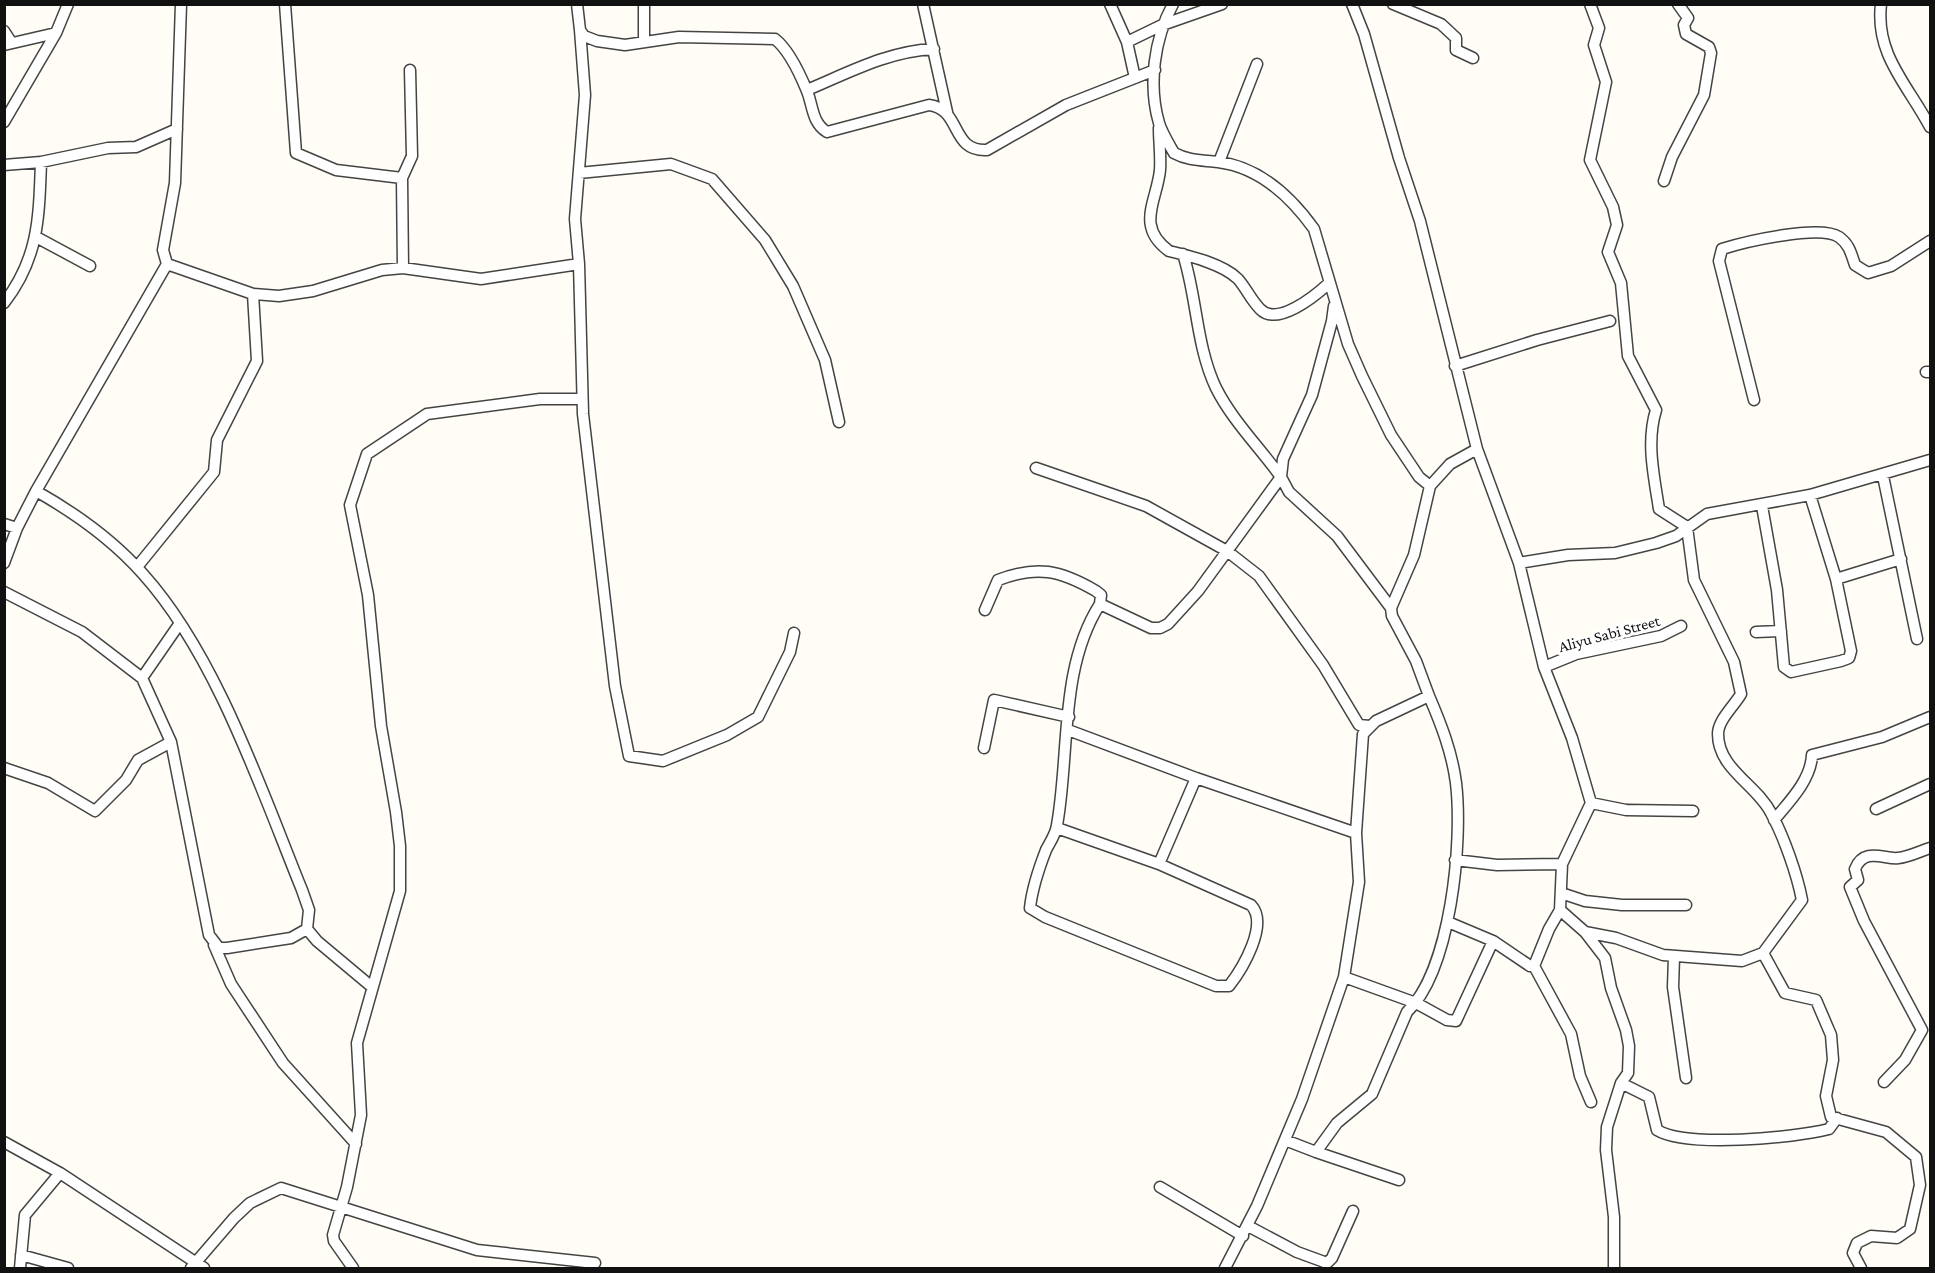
<svg xmlns="http://www.w3.org/2000/svg" width="1935" height="1273" viewBox="0 0 1935 1273" font-family="'Crimson Pro',serif">
<style>
.lines{fill:none;stroke-linecap:round;stroke-linejoin:round}
.street-casing{stroke:#444;stroke-width:13}
.street{stroke:#fff;stroke-width:10}
.labels{text-anchor:middle;stroke-width:6;stroke-linejoin:round;paint-order:stroke}
.street-label{font-size:16px;fill:#111;stroke:#fff}
</style>
<rect width="100%" height="100%" fill="#fffdf5"/>
<g class="lines">
<g class="street-casing">
<path id="street" d="M285,4L296,153L336,170L402,178
M577,4L580,30L584,36L597,41L625,45L679,37L775,39C789,50 800,74 807,91C813,106 812,123 827,132L929,105C962,109 950,152 987,150L1066,105L1155,70
M644,4V41
M923,4L947,112
M1110,4L1127,42L1135,78
M1173,4C1154,39 1148,85 1159,123C1162,133 1169,144 1174,153C1189,161 1202,160 1218,162C1259,167 1291,197 1314,229L1348,344L1362,376L1391,435L1419,477L1430,486
M1352,4L1364,34L1399,158L1420,221L1477,449L1519,563L1544,667L1572,738L1591,803L1562,864L1560,910L1549,929L1534,966H1530L1493,941L1448,922
M1393,4L1441,24L1456,38V50L1473,58
M1881,4C1875,55 1908,85 1930,127
M580,30L585,95L575,219L579,264L583,414L615,686L629,756L663,761L727,735L758,717L790,652L794,633
M4,31L11,42
M1127,42L1162,25L1222,4
M4,45L56,33
M807,90C848,73 888,51 934,49
M4,122L56,33L68,4
M1159,128C1159,142 1161,156 1160,170C1157,201 1135,226 1169,251C1190,256 1223,264 1238,279C1246,288 1251,300 1260,309C1277,327 1315,296 1328,284
M1219,162L1257,64
M4,165L41,162L108,148L136,147L177,129
M579,173L671,164L712,179L765,240L793,286L825,360L839,422
M1664,181L1672,157L1704,95L1711,53L1709,47L1686,34L1684,25L1688,18L1678,4
M36,237L90,266
M167,264L253,294L279,296L313,291L382,270L403,268L481,279L579,264
M403,268L402,178L412,156L410,70
M4,303C39,258 39,217 41,162
M1334,306L1332,321L1312,395L1283,459L1281,477L1289,492L1337,536L1391,608
M1455,366L1537,340L1610,321
M1926,372H1930
M1754,400L1719,261L1722,249C1744,242 1820,224 1839,237C1849,244 1851,253 1855,265L1868,273L1891,266L1930,241
M1036,468L1146,506L1227,551L1259,576L1323,665L1359,725L1370,726
M1883,476L1917,639
M36,491L167,264L163,250L175,183L181,4
M1762,506L1777,590L1784,667L1791,672L1841,661L1849,658L1851,651L1836,579L1810,495
M4,524L17,528L36,491C75,513 113,540 143,574C216,655 261,789 302,890L309,910L307,929L317,941L372,987
M4,563L17,528
M1519,563L1568,555L1615,553L1656,543L1676,536L1707,514L1810,495L1930,460
M137,567L214,472L217,440L257,361L253,294
M1836,579L1901,559
M4,592L82,632L142,678
M985,610L998,580C1037,565 1060,570 1096,591L1101,595L1100,604L1151,628H1160L1168,624L1198,591L1281,477C1260,448 1232,420 1216,388C1196,346 1197,297 1183,254
M180,623L142,678L171,742L209,935L219,948H227L291,938L307,929
M1756,632L1781,631
M1544,667L1576,654L1661,636L1681,626
M1068,730L1196,778
M984,748L994,700L1069,717
M4,768L48,783L95,811L126,780L138,760L171,742
M1591,803L1626,810L1693,811
M1876,809L1930,784
M1774,820C1789,802 1811,780 1812,755L1882,737L1930,717
M1057,828L1159,864L1251,905C1269,924 1243,968 1229,986H1216L1045,917L1030,908C1032,889 1039,868 1046,850C1050,842 1056,834 1057,825C1070,753 1059,668 1100,604
M1455,860L1497,865L1562,864
M1159,864L1196,778L1356,833
M1561,893L1585,901L1622,905H1686
M1560,910L1585,932L1616,938L1663,955L1742,961L1763,953L1802,900C1797,874 1784,837 1771,813C1757,785 1718,769 1718,734C1718,720 1734,706 1741,694L1734,662L1694,580L1687,527L1659,509C1654,476 1646,442 1656,410L1628,356L1621,283L1608,252L1617,225L1613,207L1590,160L1606,82L1594,45L1599,28L1590,4
M1585,932L1605,958L1611,988L1626,1030L1629,1046L1628,1073L1621,1083L1607,1127L1606,1150L1614,1217V1268
M214,945L231,984L283,1063L356,1144
M1763,953L1785,993L1816,1000L1831,1035L1833,1060L1826,1096L1831,1117L1886,1132L1916,1157L1920,1185L1910,1229L1897,1238L1871,1236L1857,1243L1853,1253L1861,1268
M1674,957L1673,987L1686,1078
M1534,966L1571,1034L1580,1076L1591,1102
M1344,977L1416,1003L1447,1020L1456,1021L1493,941
M1884,1082L1905,1060L1922,1030L1864,921L1850,887L1858,880L1855,869C1864,846 1886,860 1898,858C1909,857 1920,851 1930,848
M1621,1083L1649,1097L1657,1130C1686,1148 1794,1138 1829,1129L1837,1118
M1285,1140L1316,1152L1337,1123L1372,1094L1407,1012C1451,970 1463,842 1456,783C1452,752 1441,724 1429,696
M4,1142L60,1173L204,1268
M1316,1152L1399,1180
M1160,1187L1243,1236
M1248,1226L1297,1252L1327,1263L1332,1258L1353,1211
M21,1255L68,1268
M20,1268L25,1215L60,1173
M191,1268L234,1218L250,1203L281,1188L477,1250L595,1263
M353,1268L334,1241L333,1235L347,1187L361,1115L357,1043L400,891V846L396,812L381,726L368,595L350,505L367,454L427,414L540,399H582
M1225,1268L1257,1206L1302,1099L1344,977L1359,882L1356,833L1363,734L1376,721L1429,696L1416,661L1392,616L1391,608L1414,555L1430,486L1450,464L1477,449"/>
</g>
<use href="#street" class="street"/>
</g>
<g class="labels">
<g class="street-label">
<text transform="translate(1609 633) rotate(-15)" y="6">Aliyu Sabi Street</text>
</g>
</g>
<rect width="1935" height="1273" fill="none" stroke="#111111" stroke-width="12"/>
</svg>
